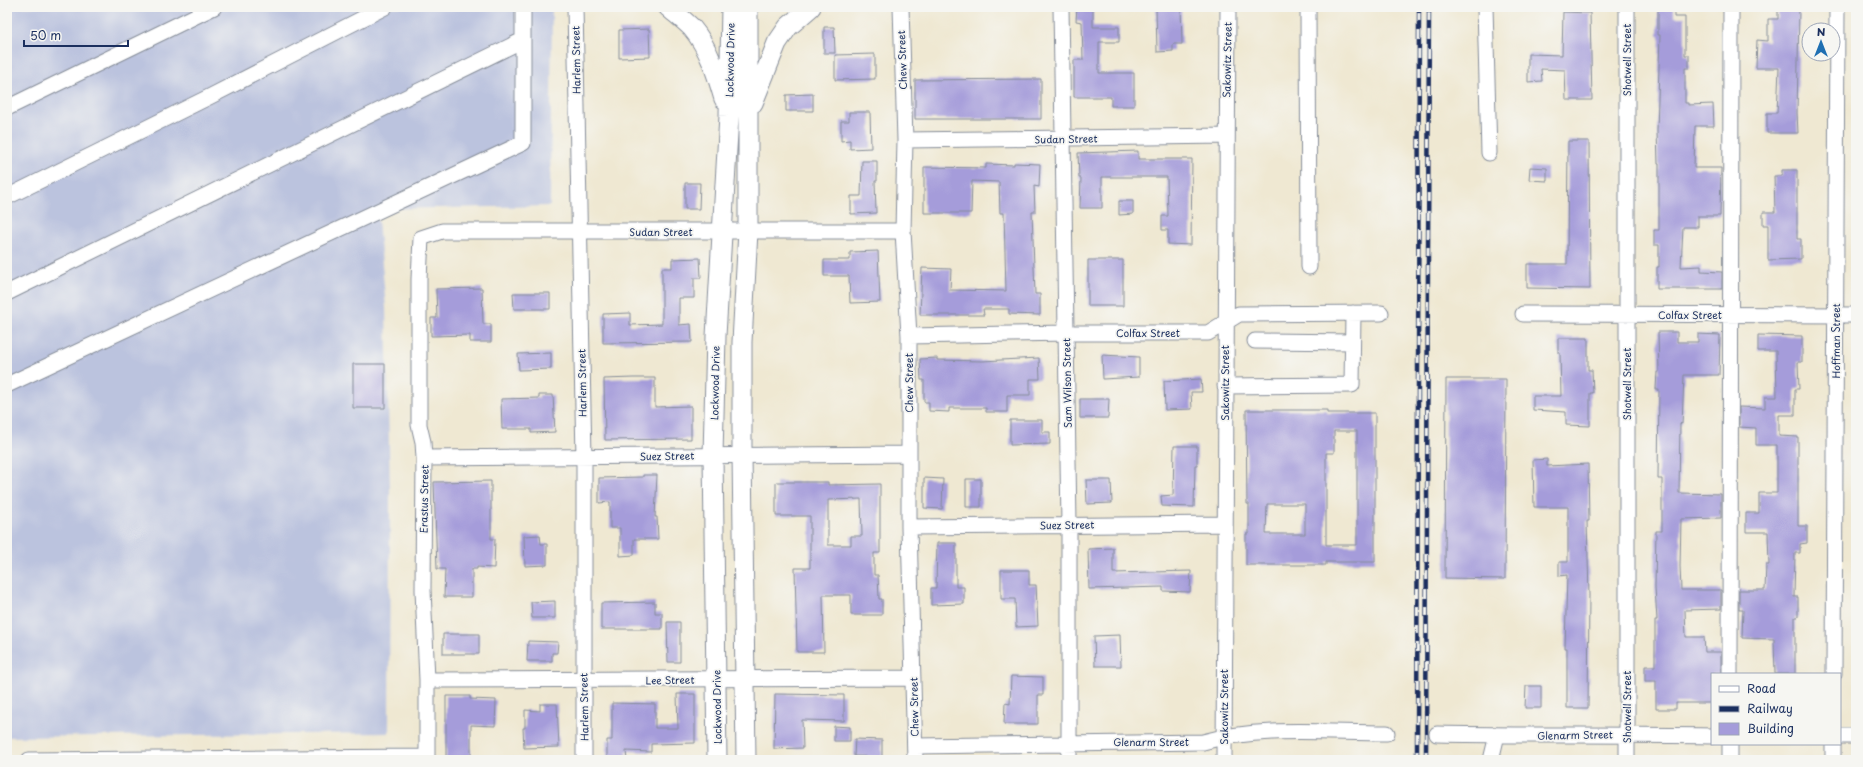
<svg xmlns="http://www.w3.org/2000/svg" width="1863" height="767" viewBox="0 0 1863 767" font-family="'Playpen Sans',sans-serif">
<style>
.industrial{fill:#bbc3de}
.building{fill:#a59cda;fill-rule:evenodd}
.lines{fill:none;stroke-linecap:round;stroke-linejoin:round}
.minor-casing{stroke:#858c98;stroke-width:17}
.major-casing{stroke:#858c98;stroke-width:21}
.minor{stroke:#fff;stroke-width:15}
.major{stroke:#fff;stroke-width:19}
.rail-casing{stroke:#1b2f5e;stroke-width:4.5}
.rail{stroke:#f6f6f2;stroke-width:3;stroke-dasharray:9;stroke-linecap:butt}
.labels{text-anchor:middle;stroke-width:3.5;stroke-linejoin:round;paint-order:stroke}
.street-label{font-size:10px;fill:#1b2f5e;stroke:#f6f6f2}
</style>
<rect width="100%" height="100%" fill="#f6f6f2"/>
<filter id="ink" filterUnits="userSpaceOnUse"><feTurbulence type="fractalNoise" baseFrequency=".025" numOctaves="2"/><feDisplacementMap in="SourceGraphic" scale="8" xChannelSelector="R" yChannelSelector="G"/><feConvolveMatrix kernelMatrix="1 2 1 2 8 2 1 2 1" color-interpolation-filters="sRGB"/></filter>
<filter id="wash" filterUnits="userSpaceOnUse"><feTurbulence type="fractalNoise" baseFrequency=".012" numOctaves="4" result="noise"/><feDisplacementMap in="SourceGraphic" scale="16" xChannelSelector="R" yChannelSelector="G"/><feGaussianBlur stdDeviation="0.9" result="paint"/><feColorMatrix in="noise" values="0 0 0 0 0 0 0 0 0 0 0 0 0 0 0 0 0 1.4 0 .05"/><feComposite in="paint" operator="in"/></filter>
<g filter="url(#wash)">
<rect width="100%" height="100%" fill="#efe8d2"/>
<path class="industrial" d="M7,7H552L550,206L377,209L386,308L390,493L389,733L7,737Z"/>
<g id="blocks">
<path class="building" d="M1077,7H1093V27H1119V42H1099V73H1134V106H1111V97H1074V60H1083L1082,22L1076,21Z
M1156,7H1181L1182,44H1173V51L1157,52Z
M1674,8V17H1685V55H1689V68H1685V103H1688V105L1713,104L1714,126H1695L1694,168H1721L1720,216H1698V227H1683L1681,267L1701,266V271L1722,272V289H1657V267H1659V245H1654V230H1659V164H1658L1657,131L1660,35H1658V9Z
M1778,10H1799L1797,113L1798,133H1767V113H1777L1779,68H1756L1757,40L1768,41V19H1778Z
M1563,12L1590,13L1592,100H1566L1565,70L1541,69L1542,81L1528,82V54L1562,55Z
M824,27H834L835,53H824Z
M649,29L650,57L619,58V30Z
M875,54V79L835,80V55Z
M1041,79V119H915V80Z
M813,94V111H786V95Z
M849,112H870L871,148L850,149V140L841,141V121H849Z
M1568,141H1589L1590,289L1527,288V264H1567Z
M1138,151V159H1192L1191,245L1168,244V230H1162V216H1168L1167,177H1102V208H1080L1081,178H1079L1078,153Z
M862,161H877V181H875L876,213L851,214V196H861Z
M1014,163L1040,164L1039,187L1034,186L1035,212H1032L1035,294H1040V315L1009,314V309H983L984,315H920L922,268L951,269L950,290L1006,291L1004,213H1000L999,182L972,181L971,213H924V167L986,168V164L1014,165Z
M1530,167L1547,168V181L1529,180Z
M1782,170H1797V239H1801V259L1768,260V225H1763V212H1775L1774,176H1782Z
M685,183H700L699,209H685Z
M1119,201H1133V214L1119,215Z
M878,251L880,302L850,303L849,276H824V260H850V252Z
M700,258L701,278H694V298H679V325L691,324L692,342L603,343V314L630,313V325L662,324V268H672V259Z
M1088,260H1123V306H1088Z
M482,288L483,324H491V342H470V335L431,336V318H437L436,289Z
M513,293H550V309H514Z
M1658,332H1677V342H1698V334L1720,335L1719,375H1684L1682,424L1680,423L1679,493L1721,494V518L1681,519L1680,566L1681,590H1721V609L1685,610L1686,637H1704L1705,652H1721V674H1712V703H1676V709H1656V681H1645V666H1655V620H1657L1655,587L1656,531H1662V479H1658L1659,389H1656L1657,372H1659Z
M1758,335L1802,336V362H1798L1799,389H1795V415H1779V436L1798,437V526H1807V543L1800,544V553H1795L1794,597H1798V617H1795V674H1775L1774,639L1742,638L1743,610H1739V590H1765L1766,565H1769L1768,532H1746V513H1759V493H1777V445H1756V428L1739,427V407L1765,408V397H1777L1776,351H1758Z
M1558,338H1588V370H1592L1593,393H1590V426L1566,425V412L1533,410V396H1561L1560,353H1558Z
M551,353V369L519,370L518,354Z
M1102,355L1139,357V377L1103,379Z
M937,358V360L982,361L1039,358L1040,379H1030V395H1007V412H986V408H949V412L929,411V402H924V380H921L920,359Z
M353,364H385V408H353Z
M633,378H655V407L691,406V439L605,440L604,379Z
M1201,379L1202,392H1191L1192,409L1165,410L1164,381Z
M1446,379H1506L1505,579L1445,578Z
M539,395H553L555,432L531,433V429H502L501,399L539,398Z
M1080,399H1109L1108,418H1080Z
M1246,410H1327V413H1375V562H1326V565H1246V534H1249V504H1247ZM1334,431H1357V545H1326V453H1334ZM1267,504H1305V534H1266Z
M1010,420H1042V432H1050V444L1010,445Z
M1174,446H1197V465H1195L1194,507L1162,506L1161,496L1173,495Z
M1547,459V466L1588,464L1589,521H1587L1589,595L1588,708H1567V648H1565L1567,575L1559,576V562H1568V507H1534L1533,460Z
M643,475H657L655,517H657L658,539H634V555L620,556V528H610V502L599,503V478L643,477Z
M924,478L943,479L942,509L924,508Z
M966,479H981V507H966Z
M1086,480H1111L1112,503L1087,504Z
M491,481V539H495L494,568L477,567V569H472V597H444L445,569H437L434,482Z
M776,482H828V485L880,484V553H874V575H878L879,599H882V615H851V595H823L824,652H797L795,568H810V516H776ZM861,499L862,536H851V545H828V500Z
M540,535L541,544H547V565L525,566L524,536Z
M937,543H956V587H964V604L931,605V588H936Z
M1113,548V573L1191,571L1190,592L1163,591V587L1089,589L1088,549Z
M1001,570H1029V585H1036L1038,626L1016,627L1015,599H1001Z
M555,601V618H532L531,602Z
M655,602V613H662V629H601V603Z
M667,622H680V662H668Z
M443,634H479V654H443Z
M1120,635L1121,666H1095L1094,636Z
M528,641L558,642L557,653H552V661H527Z
M1011,676L1043,677V695H1038V724H1004L1005,703L1010,704Z
M1526,686H1541V708H1525Z
M677,694H695V743L651,744V752L626,751L627,760H607V740H612V703L655,704V728H678Z
M775,694L844,695V721L802,720L803,748L774,749Z
M446,696H470V699L496,700L495,726L471,725V757H469V760H446Z
M540,704H557L559,747L524,748L523,728H525V710L540,711Z
M834,726L850,727V741H834Z
M855,739L882,740V757L854,756Z"/>
</g>
</g>
<g filter="url(#ink)">
<use href="#blocks" fill-opacity="0" stroke="#858c98" stroke-width="1"/>
<g class="lines">
<g class="minor-casing">
<path id="minor" d="M575,7L584,458V760
M901,7L905,140L903,231L909,336V527L915,760
M1061,7L1069,525V760
M1308,7L1309,267
M1485,7L1489,153
M1627,7V760
M7,108L214,7
M905,140L1227,136
M7,197L209,97L385,7
M7,293L523,40
M1523,314L1856,315
M909,336L1067,333H1208L1239,314L1381,313
M1255,341L1352,342
M7,385L523,143V7
M1225,386L1352,385L1353,313
M424,458C586,458 748,454 909,454
M909,527L1225,524
M1730,674L1731,7
M1834,674L1837,7
M427,680L913,678
M1437,734C1529,736 1620,734 1712,736
M1840,736H1856
M1833,744V760
M915,746L1203,742C1262,726 1326,733 1387,733
M29,760L427,757
M427,760V680L423,590L424,458L423,442L419,425V279L421,238L442,231H903
M1224,760L1228,7
M1491,760L1497,735
M1730,760V744"/>
</g>
<g class="major-casing">
<path id="major" d="M668,7C676,14 685,21 692,28C709,48 717,75 724,99
M753,103L777,43L788,27L811,7
M717,760L713,455L716,336L729,116L731,7
M746,760L742,454V342L748,231V7"/>
</g>
<use href="#minor" class="minor"/>
<use href="#major" class="major"/>
<g class="rail-casing">
<path id="rail" d="M1417,760L1419,7
M1426,760L1429,7"/>
</g>
<use href="#rail" class="rail"/>
</g>
</g>
<g class="labels">
<g class="street-label">
<text transform="translate(576 60) rotate(-91)" y="4">Harlem Street</text>
<text transform="translate(730 60) rotate(-89)" y="4">Lockwood Drive</text>
<text transform="translate(902 60) rotate(-92)" y="4">Chew Street</text>
<text transform="translate(1227 60) rotate(-89)" y="4">Sakowitz Street</text>
<text transform="translate(1627 60) rotate(-90)" y="4">Shotwell Street</text>
<text transform="translate(1066 139) rotate(-1)" y="4">Sudan Street</text>
<text x="661" y="236">Sudan Street</text>
<text x="1690" y="319">Colfax Street</text>
<text x="1148" y="337">Colfax Street</text>
<text transform="translate(1836 341) rotate(-90)" y="4">Hoffman Street</text>
<text transform="translate(582 383) rotate(-91)" y="4">Harlem Street</text>
<text transform="translate(715 383) rotate(-89)" y="4">Lockwood Drive</text>
<text transform="translate(909 383) rotate(-90)" y="4">Chew Street</text>
<text transform="translate(1067 383) rotate(-91)" y="4">Sam Wilson Street</text>
<text transform="translate(1225 383) rotate(-90)" y="4">Sakowitz Street</text>
<text transform="translate(1627 384) rotate(-90)" y="4">Shotwell Street</text>
<text transform="translate(667 456) rotate(-1)" y="4">Suez Street</text>
<text transform="translate(424 499) rotate(-89)" y="4">Erastus Street</text>
<text transform="translate(1067 525) rotate(-1)" y="4">Suez Street</text>
<text transform="translate(670 680) rotate(-1)" y="4">Lee Street</text>
<text transform="translate(584 707) rotate(-91)" y="4">Harlem Street</text>
<text transform="translate(717 707) rotate(-91)" y="4">Lockwood Drive</text>
<text transform="translate(914 707) rotate(-91)" y="4">Chew Street</text>
<text transform="translate(1224 707) rotate(-90)" y="4">Sakowitz Street</text>
<text transform="translate(1627 707) rotate(-90)" y="4">Shotwell Street</text>
<text transform="translate(1575 735) rotate(-1)" y="4">Glenarm Street</text>
<text x="1151" y="746">Glenarm Street</text>
</g>
</g>
<rect width="1863" height="767" fill="none" stroke="#f6f6f2" stroke-width="24"/>
<rect x="1711" y="673" width="130" height="72" fill="#f6f6f2" stroke="#9ea6b7"/>
<rect x="1719" y="686" width="20" height="6" fill="#ffffff" stroke="#9ea6b7"/>
<text x="1747" y="693" font-size="12" fill="#1b2f5e">Road</text>
<rect x="1719" y="706" width="20" height="6" fill="#1b2f5e" stroke="#9ea6b7"/>
<text x="1747" y="713" font-size="12" fill="#1b2f5e">Railway</text>
<rect x="1719" y="723" width="20" height="12" fill="#a59cda" stroke="#9ea6b7"/>
<text x="1747" y="733" font-size="12" fill="#1b2f5e">Building</text>
<g transform="translate(1821 42)"><circle r="19" fill="#f6f6f2" stroke="#9ea6b7"/>
<path d="M0-3L7 15L0 10L-7 15Z" fill="#1f6fb2"/>
<text y="-6" font-size="11" font-weight="bold" text-anchor="middle" fill="#1b2f5e">N</text>
</g>
<path d="M24 40v6h104v-6" fill="none" stroke="#1b2f5e" stroke-width="2"/>
<text x="30" y="40" font-size="12" fill="#1b2f5e" stroke="#f6f6f2" stroke-width="3" paint-order="stroke">50 m</text>
</svg>
